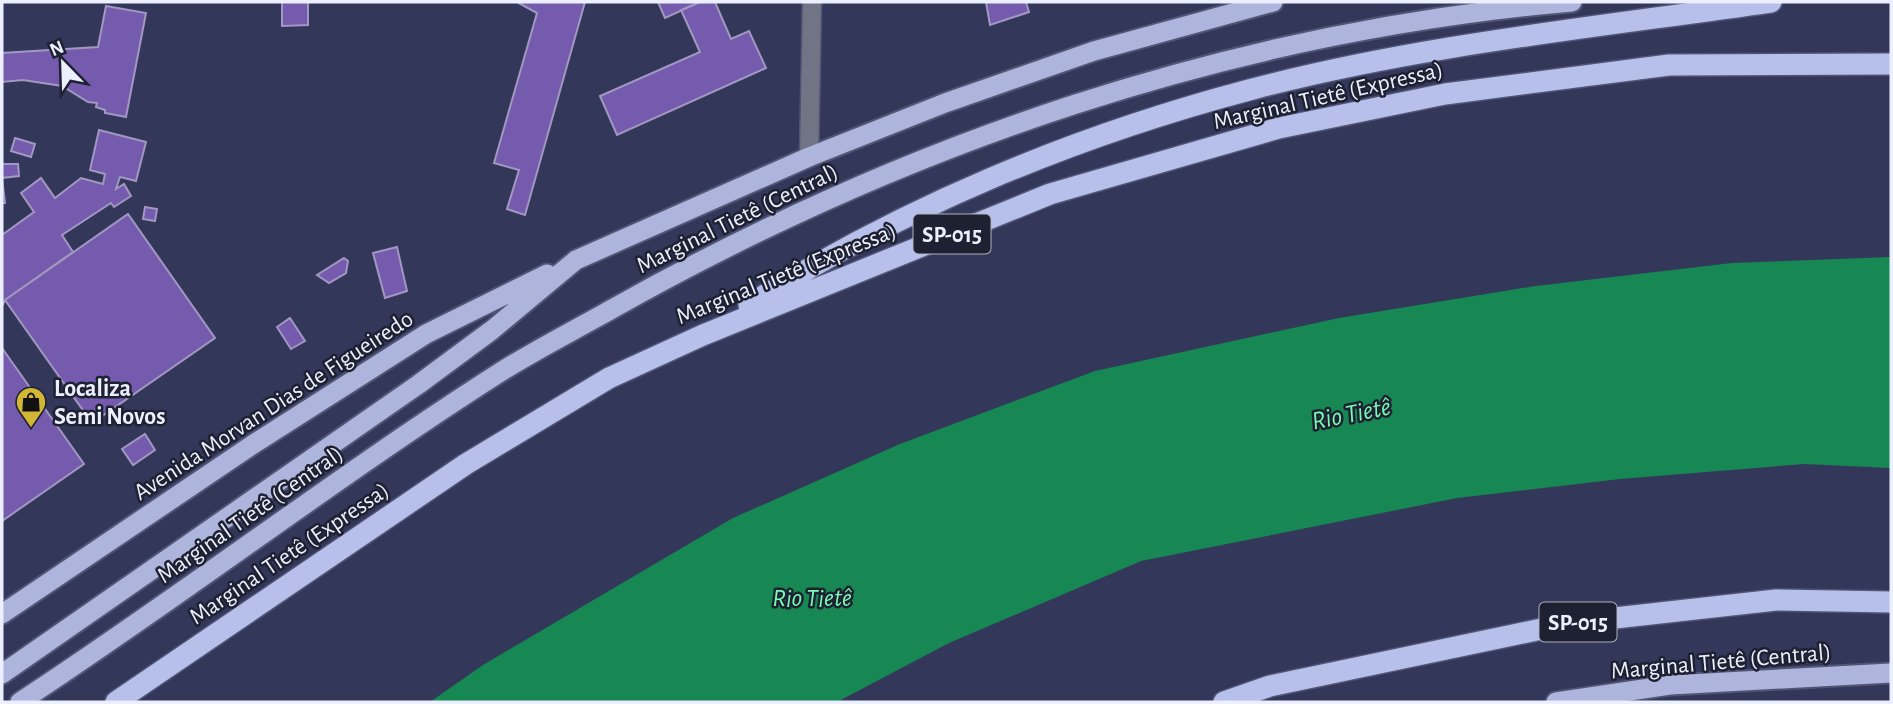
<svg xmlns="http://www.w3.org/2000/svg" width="1893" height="704" viewBox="0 0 1893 704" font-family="'Alegreya Sans',sans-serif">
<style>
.water{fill:#178853}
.building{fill:#755bad;stroke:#a297c1;stroke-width:2}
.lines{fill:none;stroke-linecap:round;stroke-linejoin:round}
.minor-casing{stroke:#515575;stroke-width:21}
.trunk-casing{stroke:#515575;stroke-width:23}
.motorway-casing{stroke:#515575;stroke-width:24}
.minor{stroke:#707485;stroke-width:18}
.trunk{stroke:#adb5dc;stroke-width:19}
.motorway{stroke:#b7c0eb;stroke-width:21}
.labels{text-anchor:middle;stroke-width:5;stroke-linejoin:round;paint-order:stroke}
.shield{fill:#1e2131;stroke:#aeb1c0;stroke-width:2}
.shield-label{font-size:23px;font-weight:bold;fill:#eceffd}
.street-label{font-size:24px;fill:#eceffd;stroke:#1e2131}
.poi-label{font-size:24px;font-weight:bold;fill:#eceffd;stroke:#1e2131;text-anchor:start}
.water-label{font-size:26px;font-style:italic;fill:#78fbb1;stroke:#1e2131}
</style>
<rect width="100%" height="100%" fill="#33385b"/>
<path class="water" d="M1891,257V468L1804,464L1620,479L1457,498L1141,561L949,643L837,702H430L483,665L733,518L900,444L1095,371L1339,318L1536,286L1732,263Z"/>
<path class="building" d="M282,2H308V25L282,26Z
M517,2H585L525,215L507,209L519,170L494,163L537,13Z
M658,2H700L665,18Z
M700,2H715L731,39L749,31L766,68L617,135L600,96L700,52L681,10Z
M986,2H1026L1029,12L990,25Z
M106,6L146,13L126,117L105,113V110L96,107L97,103L88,102L62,86L23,80L2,82V53L98,47Z
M99,130L146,142L136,181L120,177L116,189L124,184L131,196L114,207L111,203L62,235L73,252L5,300L2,306V235L34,212L21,193L41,178L55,198L81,178L103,184L105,174L90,170Z
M15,138L35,144L31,157L11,151Z
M2,164H18L19,176L2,178L5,203H2Z
M145,207L157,209L155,221L143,219Z
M128,214L215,338L92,423L5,300Z
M397,247L407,291L385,298L373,253Z
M344,258L348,261L346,273L329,283L317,275Z
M290,318L305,341L291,349L277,327Z
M2,348L84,464L2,521Z
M145,434L155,450L133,465L122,449Z"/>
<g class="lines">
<g class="minor-casing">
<path id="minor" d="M809,157L812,2"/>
</g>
<g class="trunk-casing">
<path id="trunk" d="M2,614L252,445L426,334L547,274
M2,674L419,384L492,330L576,260L809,157L945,103L1094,51L1273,2
M20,702C182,596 336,477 499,373C535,350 575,330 612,309C908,142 1232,32 1572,2
M1556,702L1670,685L1891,673"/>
</g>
<g class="motorway-casing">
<path id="motorway" d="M749,305C901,208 1075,136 1249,90C1417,45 1599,27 1771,2
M116,702L466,464L609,378L703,335L1050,194L1279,128L1445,94L1669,65L1891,64
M1224,702L1270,686L1570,623L1776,600L1891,602"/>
</g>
<use href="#minor" class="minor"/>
<use href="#trunk" class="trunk"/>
<use href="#motorway" class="motorway"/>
</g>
<defs>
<g id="shop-pin" transform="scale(1.575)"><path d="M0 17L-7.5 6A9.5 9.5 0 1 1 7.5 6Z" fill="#d2b635" stroke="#1e2131"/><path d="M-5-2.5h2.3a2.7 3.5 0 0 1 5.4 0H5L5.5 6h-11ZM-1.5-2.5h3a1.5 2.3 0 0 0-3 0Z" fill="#111"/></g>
</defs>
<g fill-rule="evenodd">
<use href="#shop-pin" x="31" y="402"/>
</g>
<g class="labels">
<g class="shield">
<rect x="913.5" y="214.5" width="77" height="39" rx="5"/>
<rect x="1539.5" y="602.5" width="77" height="39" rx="5"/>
</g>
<g class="shield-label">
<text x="952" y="242">SP-015</text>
<text x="1578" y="630">SP-015</text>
</g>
<g class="street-label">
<text transform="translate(1328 95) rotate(-13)" y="8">Marginal Tietê (Expressa)</text>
<text transform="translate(737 218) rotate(-26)" y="8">Marginal Tietê (Central)</text>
<text transform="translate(786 273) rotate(-22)" y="8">Marginal Tietê (Expressa)</text>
<text transform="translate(273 405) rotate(-33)" y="8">Avenida Morvan Dias de Figueiredo</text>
<text transform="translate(250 514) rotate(-35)" y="8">Marginal Tietê (Central)</text>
<text transform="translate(289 553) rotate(-34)" y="8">Marginal Tietê (Expressa)</text>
<text transform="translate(1721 661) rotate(-5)" y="8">Marginal Tietê (Central)</text>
</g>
<g class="poi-label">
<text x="54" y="396">Localiza<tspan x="54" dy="28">Semi Novos</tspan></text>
</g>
<g class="water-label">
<text transform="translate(1351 413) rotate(-11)" y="9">Rio Tietê</text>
<text x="812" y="606">Rio Tietê</text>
</g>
</g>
<rect width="1893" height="704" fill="none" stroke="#eceffd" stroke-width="7"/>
<g transform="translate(63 63) rotate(337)" stroke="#1e2131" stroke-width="5" paint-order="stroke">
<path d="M0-5L12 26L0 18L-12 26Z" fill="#eceffd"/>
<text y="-10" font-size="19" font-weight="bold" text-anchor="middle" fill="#eceffd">N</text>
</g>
</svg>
